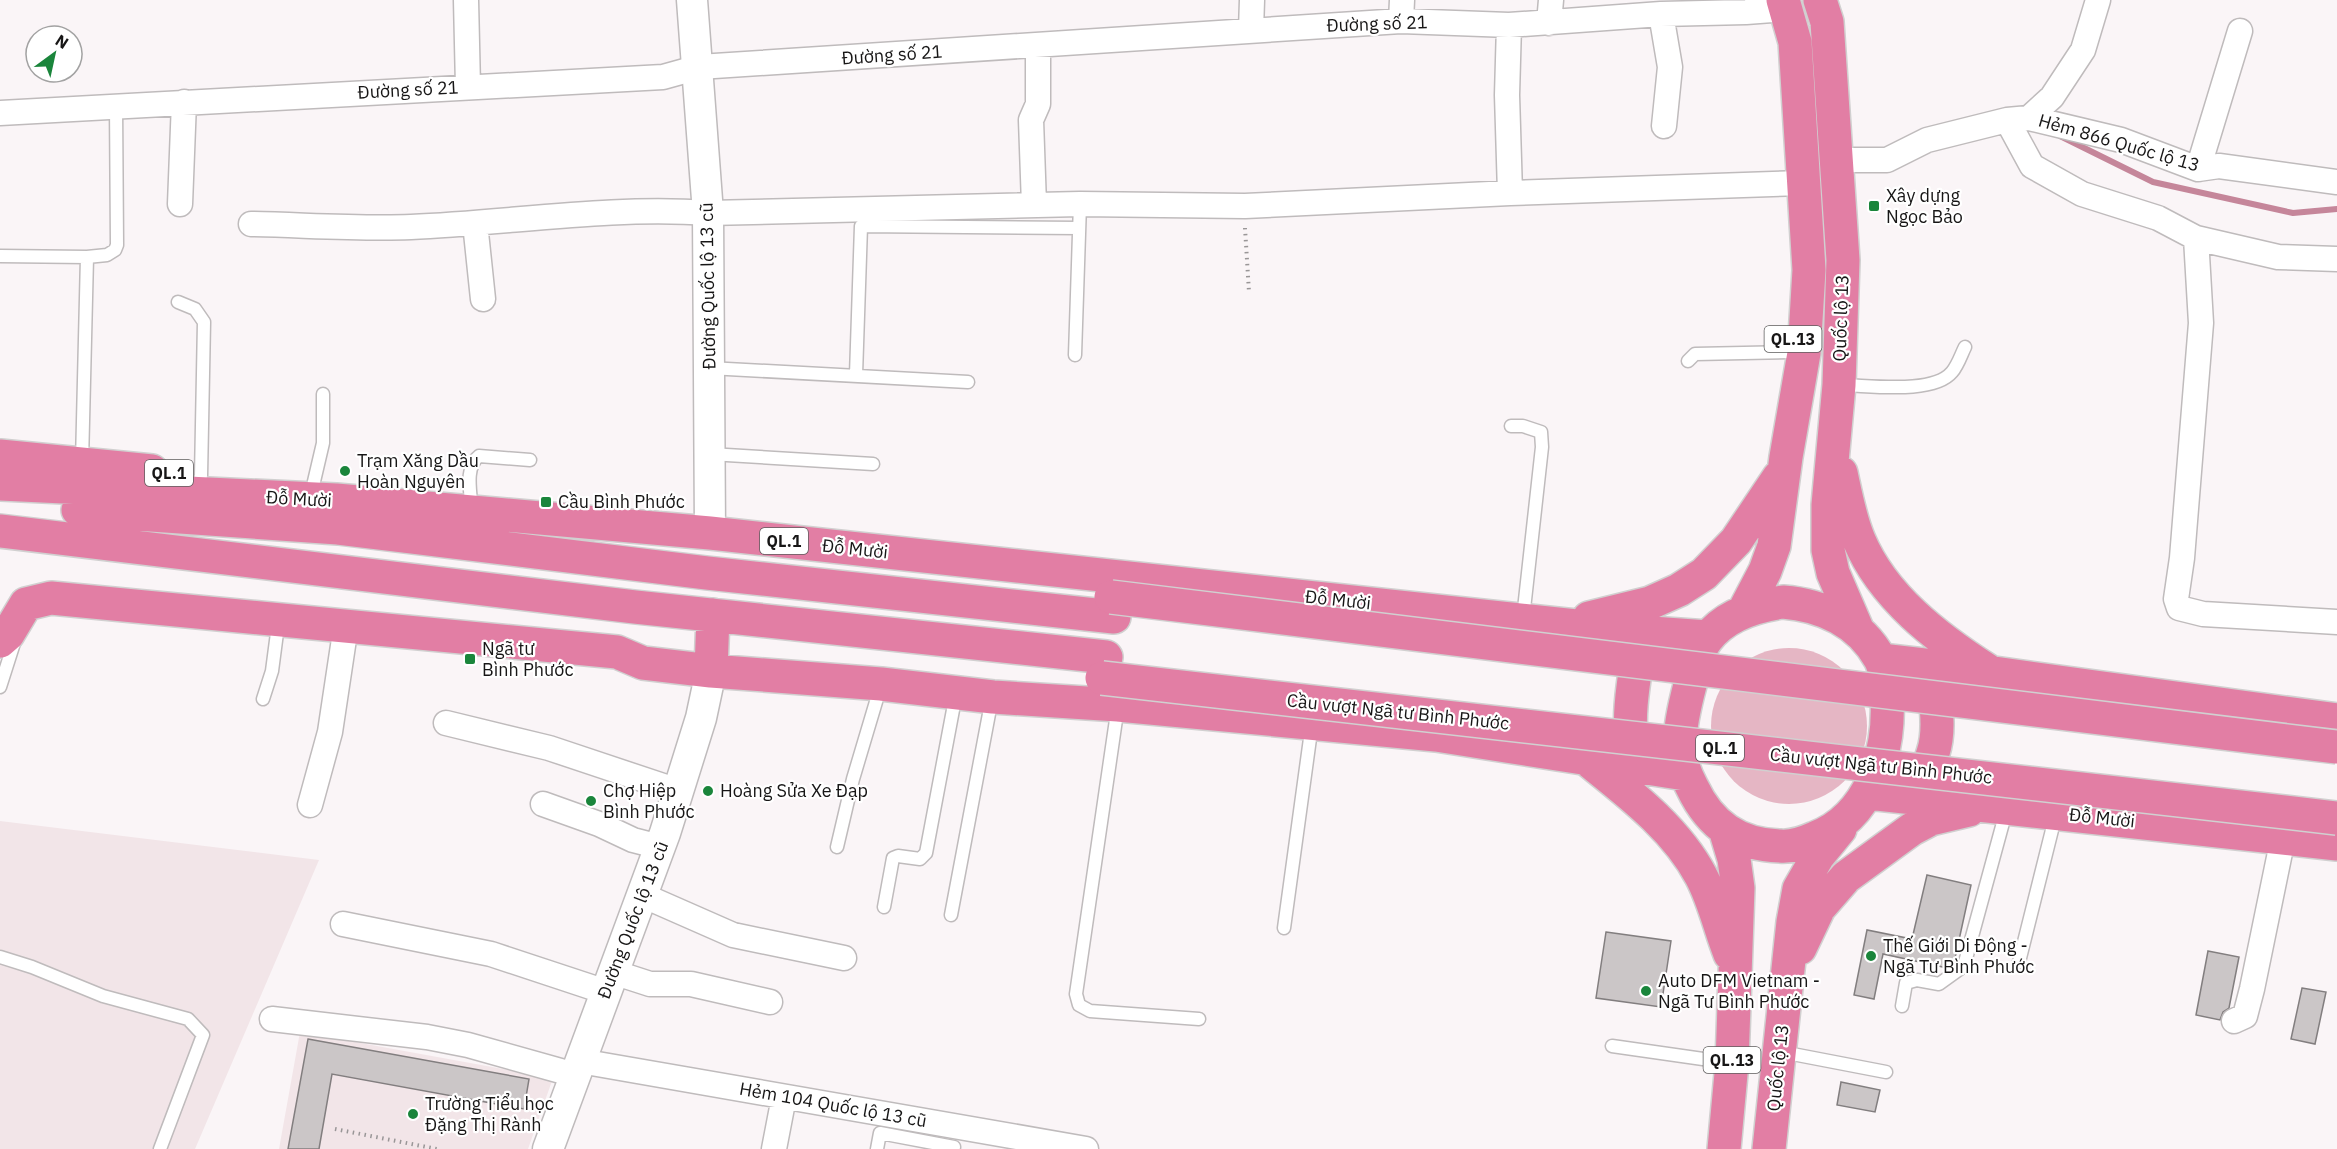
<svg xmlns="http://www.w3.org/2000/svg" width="2337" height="1149" viewBox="0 0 2337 1149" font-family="'IBM Plex Sans',sans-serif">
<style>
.built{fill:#f2e5e8}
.green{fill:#e5b6c4}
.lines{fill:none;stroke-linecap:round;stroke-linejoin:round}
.stream{stroke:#c5869a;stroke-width:6}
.building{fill:#cbc6c7;stroke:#827e7f;stroke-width:1.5}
.service-casing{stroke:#bfbbbc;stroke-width:15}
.minor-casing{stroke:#bfbbbc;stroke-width:27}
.tertiary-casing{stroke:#bfbbbc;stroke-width:33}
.trunk-casing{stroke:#d1d0d0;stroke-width:36}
.path{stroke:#999697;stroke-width:4;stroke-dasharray:1.5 4.5;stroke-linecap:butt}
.service{stroke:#fff;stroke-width:12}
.minor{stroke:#fff;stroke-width:24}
.tertiary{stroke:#fff;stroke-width:30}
.trunk{stroke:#e27ea4;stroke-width:33}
.trunk-bridge-casing{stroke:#d1d0d0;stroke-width:36;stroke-linecap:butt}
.trunk-bridge{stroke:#e27ea4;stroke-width:33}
.poi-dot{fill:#1a853b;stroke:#fff;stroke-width:2}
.labels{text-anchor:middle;stroke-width:4.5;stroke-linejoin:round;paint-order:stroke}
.shield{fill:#fff;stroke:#5d5c5c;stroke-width:1.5}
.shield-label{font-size:16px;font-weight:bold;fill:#171616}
.street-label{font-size:18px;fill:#171616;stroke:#fff}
.poi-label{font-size:18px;fill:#171616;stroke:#fff;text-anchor:start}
</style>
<rect width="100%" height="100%" fill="#faf5f7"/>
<path class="built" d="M0,821L319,860L195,1149H0Z
M300,1032L553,1078L528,1149H279Z"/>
<path class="green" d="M1711 726a78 78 0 1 1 156 0a78 78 0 1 1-156 0Z"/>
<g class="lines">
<path class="stream" d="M2060,136L2153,182L2293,213L2337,209"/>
</g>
<path class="building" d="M1927,875L1971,885L1954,963L1947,968L1883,954L1874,999L1854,995L1867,930L1912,939Z
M1606,932L1671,941L1661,1007L1596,998Z
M2208,951L2239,957L2229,1008L2223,1012L2220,1020L2196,1015Z
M2302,988L2326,992L2315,1044L2291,1039Z
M308,1039L529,1079L524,1109L332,1074L319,1149H288Z
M1841,1082L1880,1090L1875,1112L1837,1105Z"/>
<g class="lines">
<g class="service-casing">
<path id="service" d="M0,256L87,257L82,462
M87,257L107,255L115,250L117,245L116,105
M178,302L195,309L204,322L201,476
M1075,355L1080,204
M1688,361L1695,354L1792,352
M709,368L968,382
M856,375L861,226L1079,228
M1840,385C1868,385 1933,395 1952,372C1958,365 1961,355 1965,347
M1511,426H1523L1541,432L1542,447L1523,618
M710,454L873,464
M312,490L323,443V394
M472,511C471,494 464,467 479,456L530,460
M0,687L15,640
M263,699L272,671L277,633
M1118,706L1076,994L1079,1005L1090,1011L1199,1019
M837,847L853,779L881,685
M884,907L893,858L898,856L920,859L926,853L956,694
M951,915L992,698
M1284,928L1312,724
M0,957L32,967L103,996L188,1019L203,1035L160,1149
M2019,962L2056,814
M1902,1006L1906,983L1917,980L1939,984L1964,966L2007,808
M1612,1046L1731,1063
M1782,1052L1886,1072
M877,1149L880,1133L954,1147"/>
</g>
<g class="minor-casing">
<path id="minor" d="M466,0L468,87
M1661,14L1670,67L1664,126
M1401,21L1402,0
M1549,23L1551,0
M1509,25L1507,95L1510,193
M1251,30L1252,0
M0,113L663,77L699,67L1401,21L1509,25L1661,14L1746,12L1786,9
M2029,118L2052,97L2083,50L2098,0
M2007,120L2032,166L2082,194L2158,218L2196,238L2278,257L2337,259
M1836,160H1887L1927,140L2007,120L2029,118L2121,140L2198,169L2219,166L2337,182
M2198,169L2240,31
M180,204L184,102
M1034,205L1031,120L1038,104V45
M475,223L483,299
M251,224C304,225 358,229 411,227C510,223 609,206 708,213L1080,204L1245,206L1510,193L1803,183
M2196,238L2201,323L2182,558L2176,599L2179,608L2203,614L2337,622
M446,723L549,748L678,791
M543,804L599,824L633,840L660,847
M310,805L330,732L344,639
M642,895L733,935L844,958
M343,924L491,954L606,992
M613,972L650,984H691L770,1002
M272,1019L427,1037L468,1045L575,1075
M2234,1021L2245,1016L2252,989L2283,838
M580,1061L1086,1149
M774,1149L784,1097"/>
</g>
<g class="tertiary-casing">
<path id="tertiary" d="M692,0L708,213L710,533
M548,1149L665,833L701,718L711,671"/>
</g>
<g class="trunk-casing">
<path id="trunk" d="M1820,0L1827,22L1843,260L1839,385L1828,505V550L1833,573L1858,631
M0,456L152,471
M1841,473C1846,496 1850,519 1859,540C1883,597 1937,638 1987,670
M0,484L336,500L710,533L1623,631L1708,637
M78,510L338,528L707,573L1114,617
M0,531L635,607L1106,657
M1783,602C1822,605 1860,622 1880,659C1886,669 1886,687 1887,699C1890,753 1870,817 1815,838C1804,843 1793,847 1780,846C1738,845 1710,825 1692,787C1685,774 1679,758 1680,743C1680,724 1685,704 1690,685C1694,669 1697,652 1707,639C1725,615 1755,606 1783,602Z
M26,604L51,598L617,652L643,663L711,671L881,684L993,697L1118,705L1436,735L1685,774
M1744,611L1765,571L1774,546L1786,457L1804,353L1809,270L1795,42L1783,0
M1589,618L1650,603L1679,590L1704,574L1736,541L1779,477
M1644,635C1636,655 1627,717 1632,737C1634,746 1640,754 1644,762
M0,641L8,634L26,604
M1881,660L1993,673L2337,720
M711,671L713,615
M1584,757C1626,791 1675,827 1701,876C1714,900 1720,929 1730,954
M1868,793L2337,844
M1912,795C1919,782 1929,768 1933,753C1940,732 1938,690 1925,671
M1800,948L1819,908L1846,877L1912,829L1931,819L1969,810
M1724,1149L1732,1063L1738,888L1734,859L1725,829
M1769,1149L1793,922L1799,889L1818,856L1840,829"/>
</g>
<path class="path" d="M1245,228L1249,292
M335,1129L437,1149"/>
<use href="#service" class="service"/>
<use href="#minor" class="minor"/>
<use href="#tertiary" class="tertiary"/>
<use href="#trunk" class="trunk"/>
<g class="trunk-bridge-casing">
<path id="trunk-bridge" d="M1111,597L2337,747
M1102,678L2337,818"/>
</g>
<use href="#trunk-bridge" class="trunk-bridge"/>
</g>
<g class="poi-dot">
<rect x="1868" y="200" width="12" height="12" rx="3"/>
<circle cx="345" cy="471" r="6"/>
<rect x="540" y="496" width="12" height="12" rx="3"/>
<rect x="464" y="653" width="12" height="12" rx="3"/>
<circle cx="708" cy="791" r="6"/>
<circle cx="591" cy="801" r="6"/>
<circle cx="1871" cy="956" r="6"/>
<circle cx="1646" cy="991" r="6"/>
<circle cx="413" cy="1114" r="6"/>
</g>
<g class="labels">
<g class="shield">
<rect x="1764.5" y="326" width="57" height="26" rx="4.5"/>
<rect x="145" y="460" width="48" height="26" rx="4.5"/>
<rect x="760" y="528" width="48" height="26" rx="4.5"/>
<rect x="1696" y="735" width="48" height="26" rx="4.5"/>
<rect x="1703.5" y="1047" width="57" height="26" rx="4.5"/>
</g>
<g class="shield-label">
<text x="1793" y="345">QL.13</text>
<text x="169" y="479">QL.1</text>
<text x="784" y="547">QL.1</text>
<text x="1720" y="754">QL.1</text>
<text x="1732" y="1066">QL.13</text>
</g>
<g class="street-label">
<text transform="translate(1377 24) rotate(-2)" y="6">Đường số 21</text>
<text transform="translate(892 55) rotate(-4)" y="6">Đường số 21</text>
<text transform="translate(408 90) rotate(-3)" y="6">Đường số 21</text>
<text transform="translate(2119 143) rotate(16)" y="6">Hẻm 866 Quốc lộ 13</text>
<text transform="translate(708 286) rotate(-91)" y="6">Đường Quốc lộ 13 cũ</text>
<text transform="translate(1841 318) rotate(-88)" y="6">Quốc lộ 13</text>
<text transform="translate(299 499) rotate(3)" y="6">Đỗ Mười</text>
<text transform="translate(855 549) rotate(6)" y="6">Đỗ Mười</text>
<text transform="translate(1338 600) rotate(6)" y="6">Đỗ Mười</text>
<text transform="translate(1398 712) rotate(6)" y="6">Cầu vượt Ngã tư Bình Phước</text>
<text transform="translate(1881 766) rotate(6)" y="6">Cầu vượt Ngã tư Bình Phước</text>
<text transform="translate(2102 818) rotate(6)" y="6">Đỗ Mười</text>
<text transform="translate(633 920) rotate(-69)" y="6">Đường Quốc lộ 13 cũ</text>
<text transform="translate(1778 1068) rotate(-84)" y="6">Quốc lộ 13</text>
<text transform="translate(833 1105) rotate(10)" y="6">Hẻm 104 Quốc lộ 13 cũ</text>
</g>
<g class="poi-label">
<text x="1886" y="202">Xây dựng<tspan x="1886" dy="21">Ngọc Bảo</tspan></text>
<text x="357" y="467">Trạm Xăng Dầu<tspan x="357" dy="21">Hoàn Nguyên</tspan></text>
<text x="558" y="508">Cầu Bình Phước</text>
<text x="482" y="655">Ngã tư<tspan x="482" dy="21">Bình Phước</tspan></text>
<text x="603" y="797">Chợ Hiệp<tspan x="603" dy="21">Bình Phước</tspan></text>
<text x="720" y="797">Hoàng Sửa Xe Đạp</text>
<text x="1883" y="952">Thế Giới Di Động -<tspan x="1883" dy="21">Ngã Tư Bình Phước</tspan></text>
<text x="1658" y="987">Auto DFM Vietnam -<tspan x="1658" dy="21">Ngã Tư Bình Phước</tspan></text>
<text x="425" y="1110">Trường Tiểu học<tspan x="425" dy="21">Đặng Thị Rành</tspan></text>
</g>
</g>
<g transform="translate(54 54) rotate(33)"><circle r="28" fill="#ffffff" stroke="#a2a2a2" stroke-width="1.5"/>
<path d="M0-4.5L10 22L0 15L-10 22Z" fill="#1a853b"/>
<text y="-9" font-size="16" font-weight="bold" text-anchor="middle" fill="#171616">N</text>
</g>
</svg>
